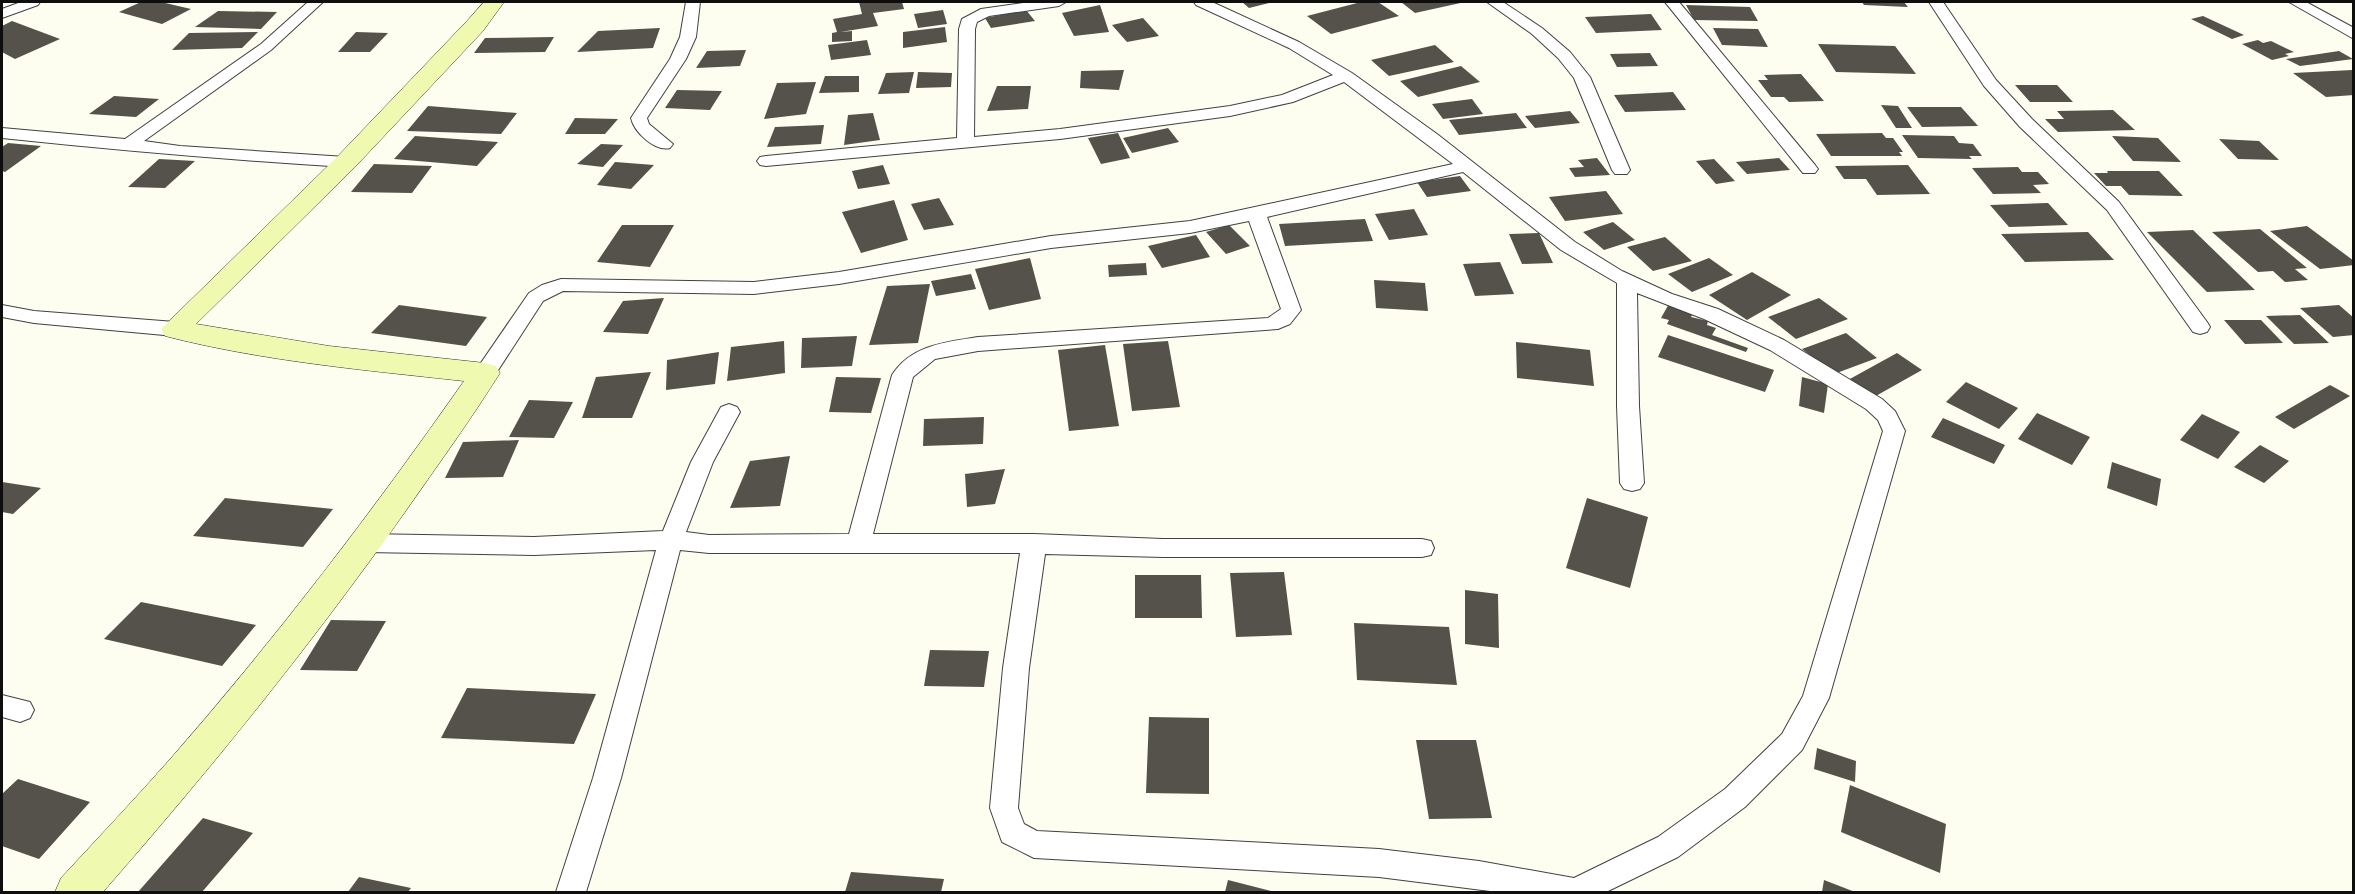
<svg xmlns="http://www.w3.org/2000/svg" width="2355" height="894" viewBox="0 0 2355 894" font-family="Lora,serif">
<style>
.building{fill:#55514b}
.lines{fill:none;stroke-linecap:round;stroke-linejoin:round}
.street-casing{stroke:#414141;stroke-width:2}
.secondary-casing{stroke:#303030;stroke-width:1}
.street{fill:#fff;fill-rule:evenodd}
.secondary{fill:#f0f9b0;fill-rule:evenodd}
</style>
<rect width="100%" height="100%" fill="#fdfef0"/>
<path class="building" d="M141,2H161L191,9L162,24L119,12Z
M859,2H902L904,9L873,13L878,26L840,32L852,31V41L832,42V33L837,32L833,19L862,14Z
M1242,2H1273L1249,8Z
M1361,2H1378L1399,16L1331,34L1307,16Z
M1401,2H1465L1415,13Z
M1862,2H1904L1908,7L1864,5Z
M1100,5L1109,32L1074,36L1062,13Z
M1686,5L1750,7L1758,21L1694,20Z
M943,10L947,24L918,28L914,14Z
M1026,10L1035,21L991,28L985,18Z
M218,11L277,12L261,29L195,27Z
M1651,14L1662,30L1596,33L1585,17Z
M2203,16L2244,35L2232,39L2191,19Z
M1143,18L1159,36L1127,42L1112,25Z
M12,21L60,39L15,59L2,52V26Z
M945,27L947,42L903,48V32Z
M660,28L653,48L577,52L598,31Z
M1713,28L1758,29L1768,47L1722,45Z
M258,32L242,48L172,50L189,33Z
M356,32L388,33L370,52H338Z
M554,37L545,52L474,53L485,38Z
M867,40L871,55L831,60L828,45Z
M2258,40L2263,43L2271,41L2294,52L2285,54L2289,56L2272,60L2242,44Z
M1818,44L1895,46L1916,74L1836,72Z
M1435,45L1454,62L1389,76L1371,60Z
M746,50L740,66L696,68L707,51Z
M2339,51L2353,59L2300,66L2286,59Z
M1650,53L1658,66L1617,67L1610,54Z
M1461,66L1480,82L1418,97L1400,81Z
M1124,70L1119,90L1080,88L1081,71Z
M2352,70L2354,95L2326,97L2293,73Z
M914,72L909,93L878,94L886,73Z
M918,72L952,73L951,87L916,88Z
M1801,74L1824,101L1789,102L1784,97H1771L1758,80H1768L1764,75Z
M825,76H859V92L819,93Z
M816,82L806,114L764,119L777,83Z
M2015,85H2057L2073,102H2030Z
M997,86H1031L1028,109L987,111Z
M677,90L722,91L710,110L665,108Z
M1673,92L1686,110L1625,112L1614,95Z
M114,96L159,99L136,117L89,114Z
M1472,99L1483,114L1443,119L1432,104Z
M1881,105L1898,106L1912,128H1896Z
M428,106L517,113L501,134L407,131Z
M1907,107H1961L1978,126L1922,127Z
M2113,110L2135,130L2058,132L2045,119H2064L2057,111Z
M1570,111L1580,123L1535,128L1525,116Z
M873,113L880,140L844,145L848,115Z
M1516,113L1527,128L1459,135L1449,120Z
M575,118L618,119L605,134H565Z
M824,125L821,144L767,147L775,127Z
M1168,128L1179,142L1132,153L1123,138Z
M1118,133L1130,158L1101,164L1088,138Z
M1882,133L1886,138H1893L1903,152H1899L1902,156H1831L1816,134Z
M1902,135L1954,136L1959,143L1973,144L1982,156H1969L1972,159L1918,158Z
M415,136L498,142L477,166L394,159Z
M2112,136L2158,138L2181,162L2133,161Z
M2219,139L2259,141L2279,160L2238,159Z
M8,143L41,146L5,172L2,171V147Z
M601,144L623,145L603,167L577,164Z
M1597,158L1610,175L1575,177L1569,168L1584,167L1578,160Z
M1779,158L1790,170L1747,174L1736,162Z
M159,159L195,161L165,188L128,187Z
M1714,159L1735,181L1716,184L1696,161Z
M615,162L654,165L631,189L597,185Z
M374,164L432,166L412,193L351,192Z
M883,165L890,184L858,189L852,171Z
M1908,165L1930,194L1877,195L1866,179H1844L1835,166Z
M2018,167L2022,172H2038L2049,184L2033,185L2041,193L1993,194L1972,168Z
M2107,171H2159L2183,196L2129,195L2121,186H2106L2094,173H2108Z
M1460,176L1471,191L1427,197L1417,182Z
M1606,191L1623,214L1565,221L1549,197Z
M939,198L954,225L924,230L911,204Z
M894,200L908,240L861,253L842,212Z
M2048,203L2068,225L2009,227L1990,205Z
M1414,209L1428,235L1389,240L1375,214Z
M1365,219L1373,241L1285,246L1279,224Z
M1613,222L1635,240L1604,250L1583,232Z
M622,225H674L650,267L597,262Z
M1229,225L1250,246L1226,254L1206,232Z
M2307,226L2354,261V265L2320,269L2270,231Z
M2260,229L2307,268L2295,269L2308,280L2285,282L2273,271L2258,272L2212,232Z
M2193,230L2255,290L2207,292L2147,232Z
M2088,232L2114,260L2025,262L2001,234Z
M1539,233L1553,263L1522,264L1509,234Z
M1196,235L1210,257L1162,268L1148,246Z
M1665,237L1692,261L1653,271L1627,247Z
M1030,258L1041,299L989,310L975,269Z
M1709,258L1733,275L1692,292L1668,274Z
M1500,262L1514,294L1475,296L1463,264Z
M1146,263L1147,275L1109,277L1108,265Z
M1752,272L1791,295L1747,320L1709,295Z
M971,274L976,289L936,296L931,281Z
M1374,280L1425,283L1428,311L1376,308Z
M930,284L918,343L869,345L887,286Z
M664,298L648,334L603,332L623,301Z
M1819,298L1848,319L1796,339L1768,317Z
M1670,302L1694,311L1691,317L1708,321L1707,325L1716,328L1712,335L1748,348L1746,352L1667,324L1669,320L1661,318Z
M399,305L487,317L466,346L371,333Z
M2339,305L2354,318V335L2333,337L2300,308Z
M2300,315L2329,343L2294,344L2266,316Z
M2224,320H2261L2283,343L2245,344Z
M1846,333L1877,358L1834,374L1802,349Z
M1668,335L1774,370L1765,392L1658,357Z
M857,336L852,366L801,368L802,338Z
M784,341L785,373L727,381L731,347Z
M1168,341L1180,407L1132,411L1123,344Z
M1516,342L1590,350L1594,386L1517,378Z
M1105,345L1119,426L1069,431L1058,350Z
M719,352L715,384L666,390L667,360Z
M1897,353L1922,370L1874,397L1848,380Z
M651,372L632,418H582L596,377Z
M836,377L881,378L871,413L829,412Z
M1802,377L1828,384L1824,413L1799,406Z
M1966,382L2018,408L1999,429L1946,402Z
M2330,385L2350,396L2294,429L2275,417Z
M529,400L573,402L554,438L509,437Z
M2037,413L2090,437L2072,465L2018,439Z
M2202,414L2240,432L2218,459L2180,440Z
M984,417L983,444L923,446L924,419Z
M1943,418L2005,445L1994,464L1931,437Z
M519,440L503,477L445,478L463,442Z
M2260,445L2289,461L2264,483L2234,467Z
M790,456L780,506L730,508L750,461Z
M2112,462L2161,479L2157,506L2107,488Z
M1005,469L995,504L967,507L965,474Z
M2,482L41,488L13,514L2,512Z
M225,498L333,509L303,547L193,536Z
M1587,498L1648,517L1630,588L1566,568Z
M1284,572L1292,635L1236,637L1230,573Z
M1135,575H1201L1202,618H1135Z
M1465,590L1498,594L1499,648L1465,644Z
M141,602L256,625L222,666L104,639Z
M331,620L386,621L357,671L300,670Z
M1354,623L1449,627L1457,685L1357,680Z
M930,650L989,651L984,687L924,686Z
M467,688L596,694L574,744L441,738Z
M1149,717L1209,718V794L1146,793Z
M1416,740H1476L1492,818L1429,819Z
M1817,748L1856,761L1855,782L1814,769Z
M18,779L90,802L39,859L2,846V794Z
M1850,785L1946,824L1940,873L1841,832Z
M203,818L253,833L202,892H138Z
M851,872L944,879L941,892H845Z
M359,877L411,888L408,892H348Z
M1228,880L1275,892H1225Z
M1824,880L1855,892H1822Z"/>
<g class="lines">
<g class="street-casing">
<path id="street" d="M21,2H40L38,5L2,18V9Z
M308,2H323L271,50L144,141L180,146L346,157L352,158L355,162L352,166L346,167C231,160 116,150 2,138V128L125,139L261,44Z
M686,2H700L696,37L686,59L647,118L649,124L673,144L670,148C655,152 634,132 631,118L670,59L680,37Z
M1030,2H1066L1059,6L989,16L977,22L975,29L974,137L1060,129L1230,106L1282,95L1333,75L1289,48L1196,5L1194,2H1212L1299,42L1352,73L1437,134L1575,242L1622,271L1672,294L1718,309L1784,340L1882,399L1895,411L1905,431L1829,698L1802,750L1745,807L1678,857L1606,892H1498L1379,877L1034,858L1002,842L990,808L1003,668L1020,553H709L680,550L621,778L586,892H556L593,778L656,550L534,555L365,552L356,549L353,543L356,537L365,534L534,537L663,531L691,462L721,407L729,404L737,407L740,412L713,462L686,532L709,535L849,534L892,375C911,345 946,342 978,337L1268,318L1281,309L1249,221L1190,233L1051,248L839,284L754,294L563,291L543,301L493,378L485,380L477,378L474,373L529,293L542,285L561,279L754,282L839,272L1051,236L1190,221L1453,164L1344,82L1293,102L1230,116L1060,139L766,166L760,165L757,161L760,157L766,156L957,138L959,29L962,19L981,9ZM1463,172L1561,250L1617,283V406L1620,483L1624,489L1632,491L1640,489L1644,483L1639,406L1637,293L1704,319L1770,350L1866,409L1878,420L1883,431L1803,696L1782,734L1725,789L1658,837L1574,878L1479,861L1379,849L1037,831L1024,824L1018,808L1029,668L1045,554L1163,557H1422L1431,555L1434,548L1431,541L1422,539H1163L1034,534H873L913,377L935,359L978,351L1278,329L1290,324L1301,310L1267,217Z
M1487,2H1503L1542,28L1570,52L1590,77L1630,170L1627,174H1615L1612,170L1574,78L1558,58L1532,34Z
M1665,2H1679L1815,165L1818,169L1815,173H1803Z
M1929,2H1943L1996,80L2032,119L2119,202L2207,322L2210,327L2207,332L2200,334L2193,332L2107,210L2020,127L1984,86Z
M2289,2H2306L2354,28V39Z
M2,305L34,311L175,322L182,324L185,329L182,334L175,336L34,323L2,317Z
M2,695L30,702L34,710L30,718L20,722L2,717Z"/>
</g>
<g class="secondary-casing">
<path id="secondary" d="M484,2H504L483,31L355,167L196,324L329,346L485,363L496,366L500,373C470,421 437,466 405,512C311,645 210,770 103,892H55L61,878C98,838 136,798 172,757C276,638 373,511 464,381C364,370 262,361 165,336L161,329L337,157L467,21Z"/>
</g>
<use href="#street" class="street"/>
<use href="#secondary" class="secondary"/>
</g>
<rect width="2355" height="894" fill="none" stroke="#0e0e0e" stroke-width="6"/>
</svg>
